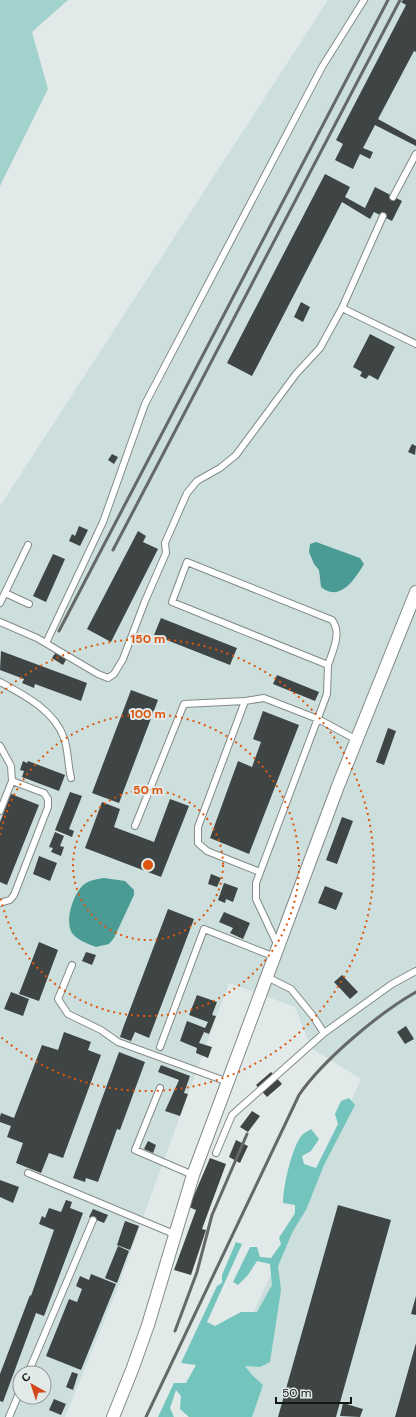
<svg xmlns="http://www.w3.org/2000/svg" width="416" height="1417" viewBox="0 0 416 1417" font-family="'DM Sans',sans-serif">
<style>
.built{fill:#cddfdc;fill-rule:evenodd}
.green{fill:#a2d2cd}
.forest{fill:#73c4bc}
.water{fill:#4a9b94}
.building{fill:#3e4544}
.lines{fill:none;stroke-linecap:round;stroke-linejoin:round}
.service-casing{stroke:#838a89;stroke-width:8}
.minor-casing{stroke:#838a89;stroke-width:14}
.service{stroke:#fff;stroke-width:6}
.minor{stroke:#fff;stroke-width:12}
.rail{stroke:#646968;stroke-width:3}
.ring{fill:none;stroke:#de560d;stroke-width:2;stroke-dasharray:2 4}
.centre{fill:#de560d;stroke:#e2eae9;stroke-width:2}
.ring-label{font-size:12px;text-anchor:middle;font-weight:bold;fill:#de560d;stroke:#e2eae9;stroke-width:4;stroke-linejoin:round;paint-order:stroke}
</style>
<rect width="100%" height="100%" fill="#e2eae9"/>
<path class="built" d="M328,0H416V1417H205L361,1079L311,1048L295,1007L229,983L139,1228L119,1285L65,1417H0V506ZM20,1373H44V1397H20Z"/>
<path class="green" d="M0,0H68L32,32L48,89L0,186Z"/>
<path class="forest" d="M349,1098L355,1105L324,1165L306,1210L293,1231L278,1266L281,1290L270,1362L260,1367L245,1366L252,1375L263,1385L252,1417H189L180,1409L181,1396L176,1390L170,1408L174,1417H158L174,1383H186L196,1365L181,1363L217,1286L222,1283V1275L236,1242L242,1244L207,1322L215,1326L241,1312H257L272,1285L270,1264L257,1261L248,1275L238,1285L233,1282L250,1247H257L260,1257L271,1258L281,1244L279,1238L295,1213V1205L283,1203C283,1187 292,1145 303,1134C305,1132 309,1131 311,1129L319,1139L311,1151L302,1156L304,1164L316,1168L338,1124L335,1114L341,1101Z"/>
<path class="water" d="M316,542L360,558L364,564C358,574 346,594 332,592C328,592 324,589 321,587L319,570L314,564L309,552L310,544Z
M104,878L125,881L134,890V895L114,938L109,944L96,947C88,944 77,940 72,933C64,921 74,890 86,883C91,880 98,879 104,878Z"/>
<path class="building" d="M403,0H416V52L414,51L378,119L416,140V146L375,125L363,148L373,152L370,159L360,154L353,169L335,160L343,144L336,140L406,5L401,2Z
M325,174L350,187L345,197L365,208L375,187L402,201L392,221L374,212L370,219L342,202L252,376L227,363Z
M301,302L310,307L303,322L294,317Z
M370,334L395,347L378,380L369,375L366,379L360,376L362,372L353,367Z
M412,444L416,446L415,455L408,452Z
M112,454L118,457L114,464L108,460Z
M79,526L88,530L80,546L69,541L72,534L75,536Z
M138,531L146,536L143,542L158,549L111,642L87,629Z
M53,554L65,559L46,602L33,596Z
M161,618L237,648L230,665L154,635Z
M1,651L87,683L81,701L35,684L34,688L22,683L24,679L0,670Z
M56,652L67,658L63,665L52,658Z
M277,675L319,692L315,701L273,684Z
M131,690L158,700L119,803L92,793Z
M263,711L299,725L249,854L210,838L238,761L252,767L261,742L253,739Z
M388,728L396,731L384,765L376,762Z
M23,761L27,763L28,761L65,775L59,791L22,777L24,771L20,770Z
M70,792L82,796L69,829L74,831L72,837L55,830Z
M11,794L39,805L7,885L0,882V822Z
M170,799L189,806L161,877L85,848L102,802L120,809L114,827L154,842Z
M342,817L353,821L337,864L326,860Z
M55,832L64,836L60,846L64,847L61,856L51,852L53,848L49,847Z
M39,856L57,863L50,881L33,874Z
M211,874L221,878L217,887L208,884Z
M224,883L238,888L233,902L226,899L225,903L218,900Z
M325,886L343,893L336,910L318,903Z
M168,909L194,919L149,1038L135,1032L131,1041L120,1037L123,1028Z
M224,912L250,923L243,939L230,933L233,928L219,922Z
M39,942L58,950L39,1001L19,994Z
M86,952L96,955L92,965L82,961Z
M342,975L358,992L350,999L334,982Z
M11,992L29,999L23,1016L4,1009Z
M197,995L217,1002L212,1015L216,1016L209,1034L204,1032L199,1043L212,1047L208,1058L196,1053L197,1048L180,1041L187,1021L205,1028L208,1022L189,1015Z
M406,1026L414,1039L405,1044L397,1032Z
M64,1032L91,1042L88,1050L101,1055L63,1158L49,1153L41,1173L16,1163L23,1143L7,1137L11,1126L0,1122V1117L1,1113L14,1118L42,1045L58,1050Z
M119,1052L145,1062L120,1130L117,1129L98,1182L86,1178L85,1182L73,1178Z
M161,1065L190,1076L184,1093L188,1094L180,1116L165,1111L179,1080L158,1072Z
M271,1072L282,1084L267,1097L256,1085Z
M252,1111L260,1116L248,1132L240,1127Z
M236,1140L248,1146L240,1163L229,1157Z
M148,1141L156,1145L153,1153L144,1149Z
M210,1158L226,1164L202,1229L206,1230L191,1275L174,1270L196,1210L189,1207Z
M0,1180L19,1187L13,1203L0,1197Z
M66,1200L72,1202L70,1208L83,1213L44,1316L36,1313L3,1402L0,1401V1374L30,1295L31,1296L54,1230L39,1224L42,1216L45,1218L49,1208L61,1212Z
M338,1205L391,1220L336,1417H278Z
M93,1209L108,1215L104,1223L89,1217Z
M125,1221L139,1226L130,1250L117,1245Z
M118,1246L129,1251L117,1283L105,1278Z
M91,1274L116,1284L81,1370L46,1356L69,1299L77,1302L82,1289L88,1292L76,1286L80,1276L89,1280Z
M416,1296V1315L411,1314Z
M416,1343V1417H395Z
M72,1372L78,1374L73,1390L66,1387Z
M54,1399L66,1404L61,1415L49,1410Z
M343,1403L363,1409L360,1417L340,1416Z"/>
<g class="lines">
<g class="service-casing">
<path id="service" d="M393,197L416,154
M383,216L342,308L416,344
M5,593L29,604
M0,603L28,545
M0,622L37,638L98,674L108,678L114,674L123,659L145,601L166,553L165,543L187,493L197,481L220,468L236,455L296,374L320,348L342,308
M46,643L103,522L145,404L322,67L364,0
M0,682C24,695 54,710 64,738C68,748 68,766 71,778
M0,746L11,766L12,781L0,811
M135,826L184,704L245,701
M260,872L207,851L198,843V827L245,701L264,698L318,719L357,740
M0,903L10,900L14,895L48,807V799L44,793L12,781
M278,946L256,899V883L327,694L328,665L172,602L187,562L332,620C342,633 333,650 328,665
M72,965L58,999L68,1014L101,1030L118,1042L228,1082
M267,977L291,989L313,1016L324,1033L392,984L416,971
M160,1047L204,929L275,957
M160,1088L135,1150L193,1175
M216,1153L232,1115L324,1033
M28,1173L174,1234
M28,1373L93,1220
M9,1417L20,1391"/>
</g>
<g class="minor-casing">
<path id="minor" d="M113,1417L132,1370L148,1325L193,1175L338,786L416,592"/>
</g>
<use href="#service" class="service"/>
<use href="#minor" class="minor"/>
<path class="rail" d="M113,550L400,0
M59,631L388,0
M175,1331L197,1272L212,1215L247,1134
M146,1417L299,1095C323,1060 379,1013 416,992"/>
</g>
<g class="ring">
<circle cx="148" cy="865" r="75"/>
<path d="M0 835A151 151 0 1 1 0 895"/>
<path d="M1 693A226 226 0 1 1 1 1037"/>
</g>
<circle cx="148" cy="865" r="6" class="centre"/>
<g class="ring-label">
<text x="148" y="643">150 m</text>
<text x="148" y="718">100 m</text>
<text x="148" y="794">50 m</text>
</g>
<g transform="translate(32 1385) rotate(321)"><circle r="19" fill="#e2eae9" stroke="#909695"/>
<path d="M0-3L7 15L0 10L-7 15Z" fill="#d24a1c"/>
<text y="-6" font-size="11" font-weight="bold" text-anchor="middle" fill="#161818">С</text>
</g>
<path d="M276 1397v6h75v-6" fill="none" stroke="#161818" stroke-width="2"/>
<text x="282" y="1397" font-size="12" fill="#161818" stroke="#e2eae9" stroke-width="3" paint-order="stroke">50 m</text>
</svg>
